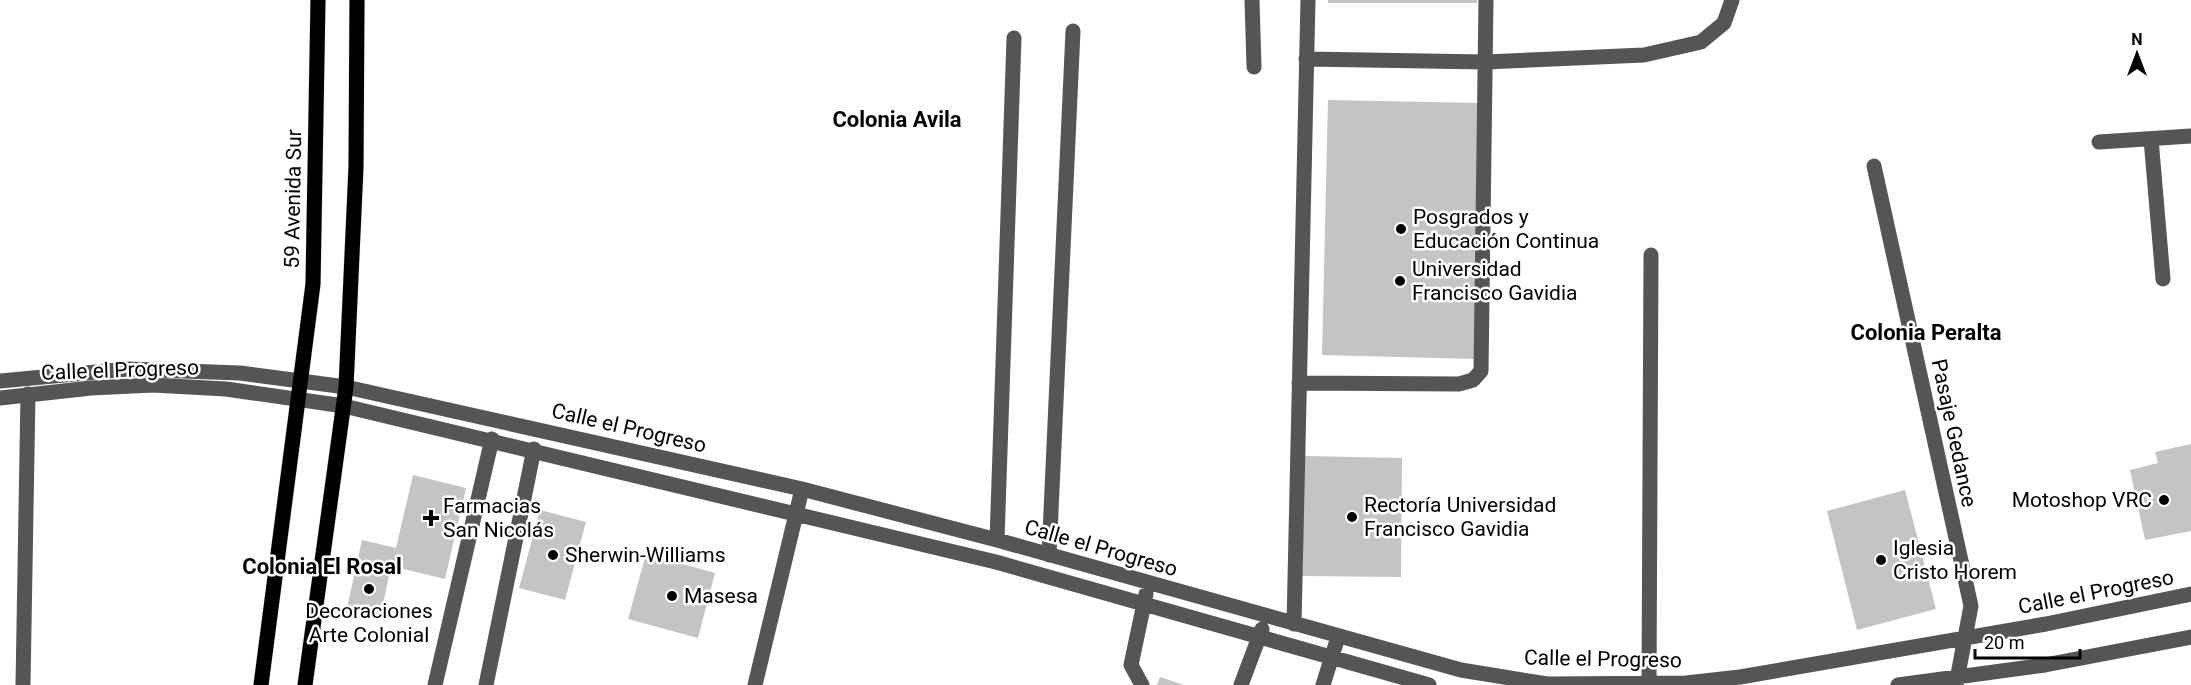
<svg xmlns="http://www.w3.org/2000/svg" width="2191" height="685" viewBox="0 0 2191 685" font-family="Roboto,sans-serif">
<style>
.building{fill:#c4c4c4}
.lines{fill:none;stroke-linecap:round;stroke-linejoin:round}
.major-casing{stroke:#dbdbdb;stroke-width:16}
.minor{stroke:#555;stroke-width:15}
.major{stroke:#000;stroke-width:15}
.poi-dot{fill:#000;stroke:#fff;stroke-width:2}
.labels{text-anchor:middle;stroke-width:5;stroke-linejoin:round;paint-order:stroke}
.street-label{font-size:21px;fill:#000;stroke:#fff}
.poi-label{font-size:21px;fill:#000;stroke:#fff;text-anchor:start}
.neighbourhood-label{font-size:22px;font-weight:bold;fill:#000;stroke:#fff}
</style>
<rect width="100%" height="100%" fill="#fff"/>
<path class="building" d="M1328,0H1477V3H1328Z
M1328,100L1480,103L1474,359L1322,355Z
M2191,444V531L2145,540L2130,470L2158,463L2155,452Z
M1304,456L1402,458L1401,577L1302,576Z
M413,475L466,488L445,579L391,566L380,619L346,612L362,540L396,548Z
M1905,490L1936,609L1857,630L1827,511Z
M540,510L586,522L565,600L519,588Z
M646,554L715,573L698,638L628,619Z
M1160,677L1184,685H1157Z"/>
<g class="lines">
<g class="major-casing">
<path id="major" d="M261,685L313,284L318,0
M305,685L346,387L356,167L357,0"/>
</g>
<path class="minor" d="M1252,0L1254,67
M1306,59L1485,62L1644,55L1701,42L1724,23L1732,0
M2151,139L2163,279
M2099,142L2191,136
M1874,166L1971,606L1956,685
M0,381L128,369L240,373L346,387L802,489L997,540L1461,670L1547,684L1686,683L1740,677L2046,624L2191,594
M1299,383L1459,384L1473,380L1481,371L1486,0
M0,398L91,388L153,385L226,389L344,406L996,562L1429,685
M997,540L1014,38
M1049,555L1073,31
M1294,624L1308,0
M1649,684L1651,255
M23,685L28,394
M435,685L492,439
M486,685L534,449
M755,685L802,489
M1142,685L1131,665L1146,594
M1241,685L1262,629
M1323,685L1338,637
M1898,685L2045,665L2191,637"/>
<use href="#major" class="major"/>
</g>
<g class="poi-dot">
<circle cx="1401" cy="229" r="6"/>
<circle cx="1400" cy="281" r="6"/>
<circle cx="2164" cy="500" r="6"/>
<circle cx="1352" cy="517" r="6"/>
<path d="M428 509h6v6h6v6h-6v6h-6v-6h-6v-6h6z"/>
<circle cx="553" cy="555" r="6"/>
<circle cx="1881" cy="560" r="6"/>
<circle cx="369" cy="589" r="6"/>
<circle cx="672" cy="596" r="6"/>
</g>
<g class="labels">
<g class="street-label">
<text transform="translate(293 199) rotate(-89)" y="7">59 Avenida Sur</text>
<text transform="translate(120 370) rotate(-2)" y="7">Calle el Progreso</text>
<text transform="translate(629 428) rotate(13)" y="7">Calle el Progreso</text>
<text transform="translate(1954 433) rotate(78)" y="7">Pasaje Gedance</text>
<text transform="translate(1101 548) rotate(16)" y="7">Calle el Progreso</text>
<text transform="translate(2096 592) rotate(-11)" y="7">Calle el Progreso</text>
<text transform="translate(1603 659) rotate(1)" y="7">Calle el Progreso</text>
</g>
<g class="poi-label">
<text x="1413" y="224">Posgrados y<tspan x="1413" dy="24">Educación Continua</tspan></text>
<text x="1412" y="276">Universidad<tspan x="1412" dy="24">Francisco Gavidia</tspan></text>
<text x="2152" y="507" text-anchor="end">Motoshop VRC</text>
<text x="1364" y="512">Rectoría Universidad<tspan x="1364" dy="24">Francisco Gavidia</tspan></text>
<text x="443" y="513">Farmacias<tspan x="443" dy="24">San Nicolás</tspan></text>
<text x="1893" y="555">Iglesia<tspan x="1893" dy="24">Cristo Horem</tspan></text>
<text x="565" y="562">Sherwin-Williams</text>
<text x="684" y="603">Masesa</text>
<text x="369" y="618" text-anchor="middle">Decoraciones<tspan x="369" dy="24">Arte Colonial</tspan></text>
</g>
<g class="neighbourhood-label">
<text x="897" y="127">Colonia Avila</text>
<text x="1926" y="340">Colonia Peralta</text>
<text x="322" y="574">Colonia El Rosal</text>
</g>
</g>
<g transform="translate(2137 54)" stroke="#ffffff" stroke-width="4.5" paint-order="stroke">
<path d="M0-4.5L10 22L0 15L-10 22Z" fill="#000000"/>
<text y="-9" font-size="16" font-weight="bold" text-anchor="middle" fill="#000000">N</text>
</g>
<path d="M1975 649v9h105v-9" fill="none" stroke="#000000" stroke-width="3"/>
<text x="1984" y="649" font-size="18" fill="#000000" stroke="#ffffff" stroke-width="4.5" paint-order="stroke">20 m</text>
</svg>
